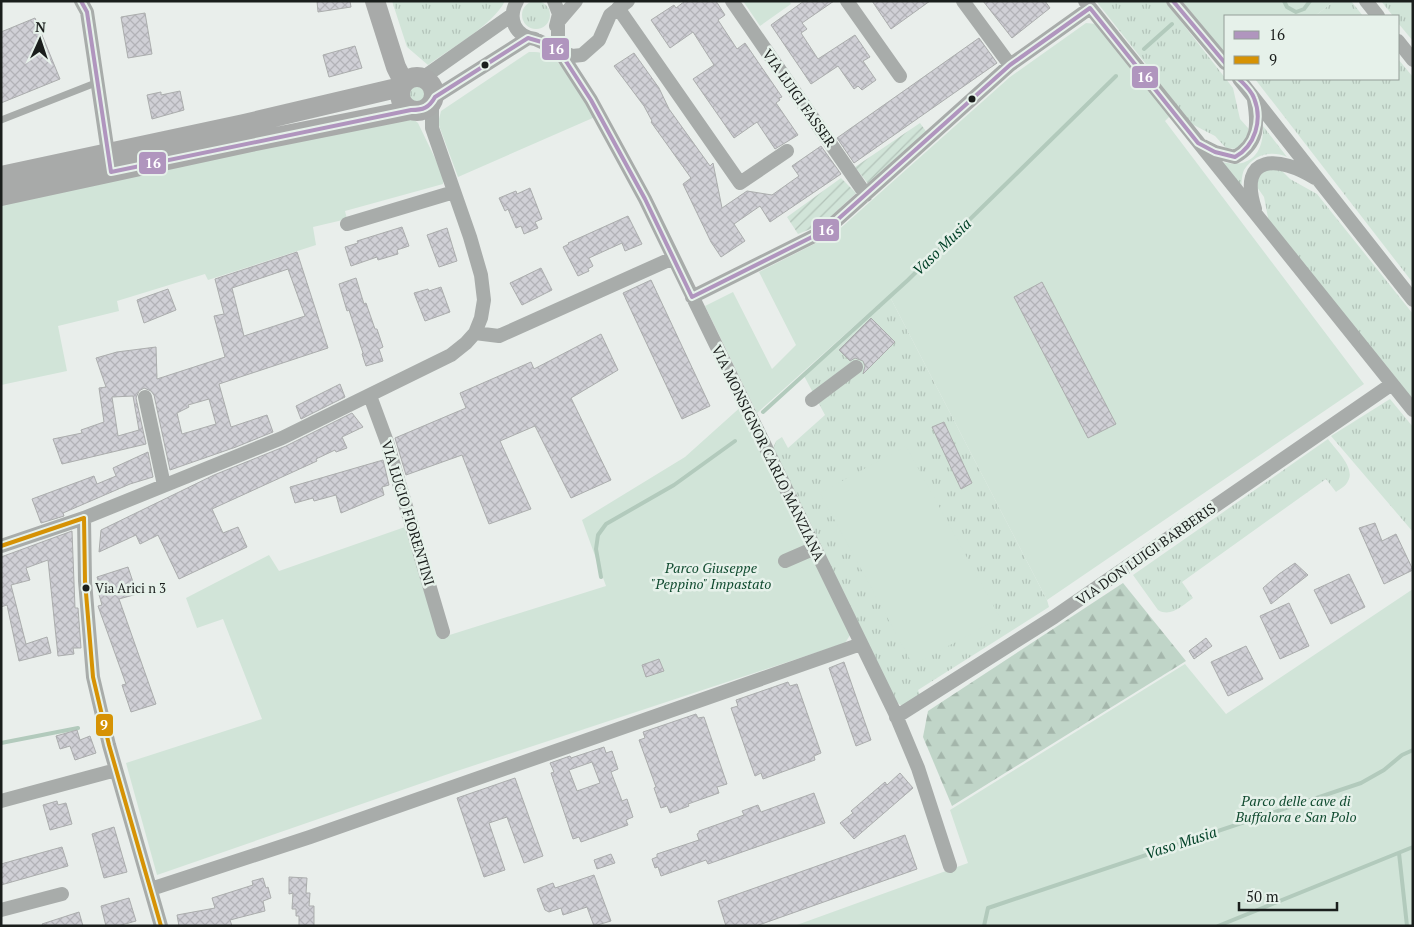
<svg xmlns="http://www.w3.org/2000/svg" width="1414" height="927" viewBox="0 0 1414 927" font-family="'PT Serif',serif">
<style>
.grass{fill:url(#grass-tufts)}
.forest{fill:url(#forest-firs)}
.park{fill:#d1e4d8}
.garden{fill:url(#garden-furrows)}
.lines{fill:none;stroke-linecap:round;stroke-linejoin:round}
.stream{stroke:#b2cabc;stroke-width:4}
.building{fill:url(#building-cross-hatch);stroke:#abadad;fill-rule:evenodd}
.lane{stroke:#a8acaa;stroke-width:7}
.street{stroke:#a8acaa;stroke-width:14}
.secondary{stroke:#a8aaa9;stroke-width:20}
.bus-1-casing{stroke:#e6f1ea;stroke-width:8}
.bus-2-casing{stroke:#e6f1ea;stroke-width:8}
.bus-1{stroke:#b095be;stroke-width:4}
.bus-2{stroke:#d69204;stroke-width:4}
.bus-dot{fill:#1a1e1c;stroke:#e6f1ea;stroke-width:2}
.labels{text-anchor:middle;stroke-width:5;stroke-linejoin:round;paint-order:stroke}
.bus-label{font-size:13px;fill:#1a1e1c;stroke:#e6f1ea;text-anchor:start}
.street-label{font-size:14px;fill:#1a1e1c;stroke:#e6f1ea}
.park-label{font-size:14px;font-style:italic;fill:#114b30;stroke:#e6f1ea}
.water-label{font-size:15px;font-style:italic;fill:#014127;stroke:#e6f1ea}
.line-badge{stroke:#e6f1ea;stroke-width:2}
.badge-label{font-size:14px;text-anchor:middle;font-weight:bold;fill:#fff}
</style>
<defs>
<pattern id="grass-tufts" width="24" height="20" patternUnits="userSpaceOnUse" patternTransform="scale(1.25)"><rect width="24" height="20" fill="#d1e4d8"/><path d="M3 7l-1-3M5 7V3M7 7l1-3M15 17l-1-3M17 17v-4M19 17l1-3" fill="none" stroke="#b3c3b9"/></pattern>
<pattern id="forest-firs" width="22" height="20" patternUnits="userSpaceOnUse" patternTransform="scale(1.25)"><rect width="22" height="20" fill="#c0d5c8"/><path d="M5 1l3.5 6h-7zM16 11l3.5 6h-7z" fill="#a4b6ab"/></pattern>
<pattern id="garden-furrows" width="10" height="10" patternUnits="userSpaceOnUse" patternTransform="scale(1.25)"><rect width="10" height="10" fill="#d1e4d8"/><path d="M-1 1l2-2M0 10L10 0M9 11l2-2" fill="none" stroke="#b3c3b9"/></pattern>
<pattern id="building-cross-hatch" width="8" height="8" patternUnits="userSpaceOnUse" patternTransform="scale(1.25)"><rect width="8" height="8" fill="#d0d0d6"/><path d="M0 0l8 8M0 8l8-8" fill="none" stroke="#b2b2b7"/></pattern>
</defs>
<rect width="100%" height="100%" fill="#e9eeeb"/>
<path class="grass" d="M522 15a14 14 0 1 1 28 0a14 14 0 1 1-28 0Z
M392,1H505C492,26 451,48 428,65L407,47Z
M1096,1H1165L1233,88L1240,119L1248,128V140L1236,149L1226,148L1215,136L1186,121L1149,68Z
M1334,1H1351L1363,16H1315Z
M1381,1H1413V41L1398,23V16H1393Z
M1398,59L1413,77V283L1255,79H1398Z
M408 94a10 10 0 1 1 20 0a10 10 0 1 1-20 0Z
M1263,126L1287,157C1272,150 1254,154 1244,170C1241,176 1242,185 1241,191L1219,161C1247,170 1264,156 1263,126Z
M1270,167L1282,171L1290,179L1317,194L1413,314V404L1270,228L1264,197L1257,187L1258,176Z
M889,295L1047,600L1049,607L918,690L920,695L902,706L896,702L772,451L776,441L782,437L788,448L825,415L803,374Z
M1390,399L1413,427V532L1331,436Z
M1328,439C1335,449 1356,468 1348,481C1346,486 1340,489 1336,492L1326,479L1182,582L1193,598C1183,605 1171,618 1158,610L1133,575Z"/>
<path class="forest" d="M1123,583L1186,661L952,806L923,737L928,711Z"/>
<path class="park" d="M743,1H789L791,4L760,26Z
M1182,1H1334L1315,16H1225V54Z
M1086,23L1097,24L1170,116L1165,121L1364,384L1047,600L889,295L757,413L705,306L733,292L772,369L796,345L759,272L834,234L1010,77Z
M529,52C537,52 545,52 552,57C566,67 584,101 595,117L458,177L438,123L441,111Z
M403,116L413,119L418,123L446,181L443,182V184L345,211L347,219L313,227L316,245L208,280L205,274L117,301L119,311L58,326L67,371L1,385V205Z
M744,404L854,629L845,643L454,772L157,875L126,763L262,719L223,619L197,628L186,598L269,555L279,571L405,527L440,638L606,586L582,520L685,457Z
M906,446L1000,618L913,665L820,493Z
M1413,589V926H794L968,863L950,810L1185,664L1226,714Z"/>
<path class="garden" d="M920,123L928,134L869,185L855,167Z
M841,178L856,193L823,224L798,234L787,217Z"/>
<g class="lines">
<path class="stream" d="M1284,1L1287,7L1296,12L1304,9L1310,1
M1144,49L1172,24
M763,412L908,280L1116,76
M601,577L596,549L598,535L606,524L674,485L735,441
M1,743L78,728
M1399,853L1407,926
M984,926L988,908L1361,783L1384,770L1402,755L1413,750
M1218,926L1413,847"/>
</g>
<path class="building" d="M317,1H350L351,7L318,12Z
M685,1H716L725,15L718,20L737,49L745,43L782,97L779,98L780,100L776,103L798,135L775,149L757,122L734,138L693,79L714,65L693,32L670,48L651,20L674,5L676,8Z
M804,1H834L802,23L807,29L801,33L818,59L855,35L870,57L863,61L876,80L862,90L858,86L854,89L838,66L811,84L771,25Z
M872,1H930L891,29Z
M983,1H1045L1050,8L1012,38Z
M145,13L152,54L128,58L121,17Z
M35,18L60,79L1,103V32Z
M979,38L997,63L854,163L837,138Z
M355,46L362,68L329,77L323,55Z
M634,53L659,88L669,109L710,166L713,163L722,208L747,191L772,195L799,176L792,166L821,146L841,174L770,222L760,206L734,224L745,241L721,257L711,242L683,184L691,178L651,122L652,121L644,106L614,66Z
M180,91L184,110L152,119L147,95L161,92V95Z
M530,188L542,219L535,222L538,228L524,234L521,226L516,228L508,209L505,211L499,198L516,191L517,194Z
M628,216L642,244L625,251L622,243L589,258L593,266L588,269L589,271L578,276L563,247L569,244L568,243Z
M402,227L409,246L397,250L398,254L378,260L377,257L351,266L345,247L358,243L357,241Z
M447,228L457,261L439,267L427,235Z
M297,252L328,348L219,384L231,427L267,415L273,432L236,447L170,470L154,395L151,391L144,388L139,391L136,398L146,444L62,464L53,439L82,433L81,430L104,422L99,388L106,387L96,358L117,352L156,347L157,379L225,357L214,316L224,314L215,279ZM288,269L305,316L244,336L232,288ZM133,396L139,430L118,436L112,397ZM209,399L216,424L182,434L177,413L189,407L188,405Z
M541,268L552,290L522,305L510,283Z
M356,278L364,304L366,303L375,329H377L383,347L379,349L383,361L366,366L362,354L363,353L349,310L347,311L339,284Z
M651,280L710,406L682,419L623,293Z
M1042,282L1116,424L1088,438L1014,297Z
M441,287L450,312L425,321L414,293L428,289L429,291Z
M168,289L176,310L144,323L137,300Z
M871,318L895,342L863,374L865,366L863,361L855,358L850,361L839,350Z
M601,334L618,370L571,398L611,480L571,498L535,426L500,441L531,509L489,524L462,455L406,475L395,438L466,408L460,393L531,362L534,369Z
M340,384L345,397L301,419L296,406Z
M352,413L363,427L342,437L347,448L336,452L335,450L316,459L317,461L212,509L223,533L238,527L247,547L179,579L158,535L140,544L136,535L99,552L101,530L214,475L286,446Z
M944,422L972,483L961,489L932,427Z
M148,452L153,477L130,484L63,513L64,516L41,523L32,499L94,476L97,484L116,476L113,468Z
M383,460L389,485L382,487L384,495L341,513L336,495L314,501L313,498L295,503L290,487Z
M1375,523L1382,541L1396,534L1413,570L1384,584L1359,528Z
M72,531L75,608H78L81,648H73L74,654L58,656L48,560L26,568L30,580L11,585L26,644L47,637L51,653L19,661L7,605L1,607V557Z
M1295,563L1308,575L1271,604L1263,588L1279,574Z
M128,567L137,594L119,599L156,704L131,712L122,685L126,684L98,606L102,605L98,591L101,590L97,577Z
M1349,574L1365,607L1331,624L1314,590Z
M1289,603L1309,646L1280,659L1260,616Z
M1206,638L1212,646L1194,659L1189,651Z
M1246,646L1263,679L1228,696L1211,662Z
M659,659L664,671L646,677L642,665Z
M844,662L871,740L856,746L829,668Z
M788,682L790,686L797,684L821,753L814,756L815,760L763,779L761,773L755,776L731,708L738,706L736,700Z
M696,714L698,718L704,717L727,784L717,787L719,793L688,804L689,806L670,813L667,806L661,808L654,788L656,787L639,740L645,738L643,732Z
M77,730L80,740L90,736L96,753L75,760L70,746L60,749L56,736Z
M604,747L606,753L612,751L618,769L611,772L622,801L627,799L633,817L626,820L628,825L581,842L579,837L573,839L551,773L554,772L550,763L570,756L571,758ZM592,762L600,783L577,791L569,770Z
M900,773L913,788L854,839L840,823L853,813L851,811L885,782L887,785Z
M515,778L543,856L524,863L507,817L489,823L505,870L484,877L457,798Z
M814,793L825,823L708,864L706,860L661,876L658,867L655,868L652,859L657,857V854L699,840L697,834L699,833V831L744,815L742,811L758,805L761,812Z
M57,801L58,805L66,803L72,824L50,830L43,805Z
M114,827L127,872L104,878L92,834Z
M905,835L917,869L756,926H726L718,901Z
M62,847L68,866L1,885V864Z
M611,854L615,863L597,869L594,860Z
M594,875L611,921L594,926L587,907L563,915L561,908L549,912L545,910L537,889L553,883L555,888Z
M289,877L307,878L306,893H310L309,906H314V926H299V916H296V909H292L293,893L289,894Z
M263,878L266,888L268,887L271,898L263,901L265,911L230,920L232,926H179L177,915L215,908L212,898L253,885L252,881Z
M129,898L136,921L118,926H106L101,906Z
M79,912L83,926H43L42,924Z"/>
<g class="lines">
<path class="lane" d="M1,120L98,82"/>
<path class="street" d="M81,1L87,12L109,160
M517,1C507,19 515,36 535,39
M554,1L559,14L556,26
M576,1L558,22V38L560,52L591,100L645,199L895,713L918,768L950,866
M732,1L866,195
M847,1L900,76
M963,1L1010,65
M1085,1L1413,410
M1173,1L1225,63
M1366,1L1378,16
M618,8L740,183L787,151
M535,39L572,56L582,55L599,40L610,15L628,1
M1398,41L1413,60
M424,77L512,15
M1239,79L1413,300
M435,97L528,38
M1203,146L1215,152L1235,157C1259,143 1258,125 1254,100
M1255,209C1237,153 1280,156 1315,178
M347,224L454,192
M692,297L826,230L1010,65L1090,8
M475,333L499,336L673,258
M370,396L387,442L443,632
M145,397L164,485
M812,400L856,367
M84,518L85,581L93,677L109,745L161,926
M1,546L84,518L282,438L451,355L466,343L475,333L481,318L484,300L481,275L470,237L432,128V103
M785,561L815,548
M896,717L1054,617L1392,384
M1,801L116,770
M151,889L310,837L861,644
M1,910L62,894"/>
<path class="secondary" d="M375,1L396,67L404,83
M400 94a17 17 0 1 1 34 0a17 17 0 1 1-34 0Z
M1,176L244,124L401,87
M1,196L251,142L411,110"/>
<g class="bus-1-casing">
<path id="bus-1" d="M81,1L87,12L111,172L411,110C423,110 429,108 435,97L528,38L545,43L560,52L591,100L645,199L692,297L826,230L1010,65L1090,8L1198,143L1215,152L1235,157C1255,146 1263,120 1254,98C1251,90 1244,84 1239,79
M1173,1L1225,63"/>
</g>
<g class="bus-2-casing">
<path id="bus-2" d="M84,518L85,581L93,677L109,745L161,926
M1,546L84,518"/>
</g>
<use href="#bus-1" class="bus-1"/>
<use href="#bus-2" class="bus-2"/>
</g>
<g class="bus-dot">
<circle cx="485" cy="65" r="4.5"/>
<circle cx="972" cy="99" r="4.5"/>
<circle cx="86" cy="588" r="4.5"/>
</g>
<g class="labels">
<g class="bus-label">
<text x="95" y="593">Via Arici n 3</text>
</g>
<g class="street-label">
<text transform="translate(799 98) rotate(55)" y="5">VIA LUIGI FASSER</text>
<text transform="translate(768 453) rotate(64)" y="5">VIA MONSIGNOR CARLO MANZIANA</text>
<text transform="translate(408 513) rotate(73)" y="5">VIA LUCIO FIORENTINI</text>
<text transform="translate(1146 554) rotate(-35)" y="5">VIA DON LUIGI BARBERIS</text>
</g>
<g class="park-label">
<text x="711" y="573">Parco Giuseppe<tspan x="711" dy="16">"Peppino" Impastato</tspan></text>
<text x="1296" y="806">Parco delle cave di<tspan x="1296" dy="16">Buffalora e San Polo</tspan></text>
</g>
<g class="water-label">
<text transform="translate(942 247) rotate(-44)" y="5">Vaso Musia</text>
<text transform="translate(1181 843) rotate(-18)" y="5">Vaso Musia</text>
</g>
</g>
<g class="line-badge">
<rect x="541" y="37" width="29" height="24" rx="5" fill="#b095be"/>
<rect x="1131" y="65" width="28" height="24" rx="5" fill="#b095be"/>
<rect x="138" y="151" width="29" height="24" rx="5" fill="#b095be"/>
<rect x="812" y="218" width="28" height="24" rx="5" fill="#b095be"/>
<rect x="95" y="713" width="19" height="24" rx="5" fill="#d69204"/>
</g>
<g class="badge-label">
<text x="556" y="54">16</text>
<text x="1145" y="82">16</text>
<text x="153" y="168">16</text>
<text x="826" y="235">16</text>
<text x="104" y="730">9</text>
</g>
<rect width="1414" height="927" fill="none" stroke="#1a1e1c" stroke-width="5"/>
<rect x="1224" y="15" width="175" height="65" fill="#e6f1ea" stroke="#949d98"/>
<rect x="1234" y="31" width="25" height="8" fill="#b095be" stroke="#949d98"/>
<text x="1269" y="40" font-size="15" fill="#1a1e1c">16</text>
<rect x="1234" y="56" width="25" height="8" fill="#d69204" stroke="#949d98"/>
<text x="1269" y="65" font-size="15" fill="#1a1e1c">9</text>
<g transform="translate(40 40) rotate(3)" stroke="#e6f1ea" stroke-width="4" paint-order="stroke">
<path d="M0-4L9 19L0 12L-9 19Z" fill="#1a1e1c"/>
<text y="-8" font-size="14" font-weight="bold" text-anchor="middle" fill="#1a1e1c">N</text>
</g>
<path d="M1239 902v8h98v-8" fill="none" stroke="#1a1e1c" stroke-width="2.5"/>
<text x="1246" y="902" font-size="15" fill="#1a1e1c" stroke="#e6f1ea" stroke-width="4" paint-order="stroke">50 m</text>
</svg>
